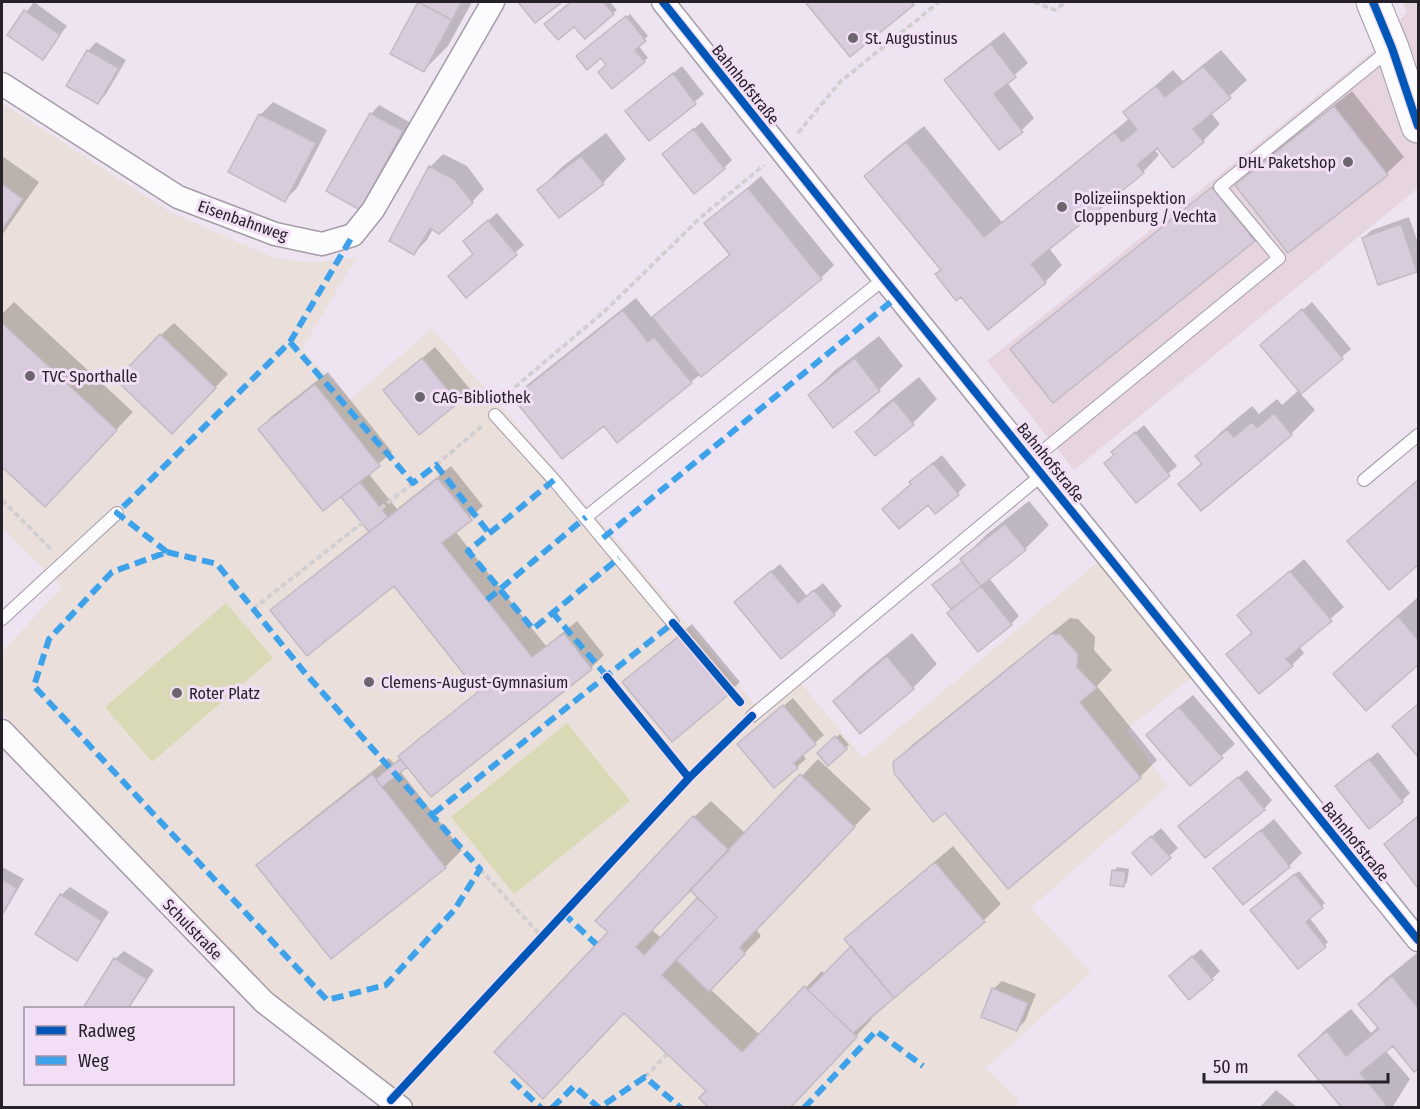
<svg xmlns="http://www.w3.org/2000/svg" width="1420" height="1109" viewBox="0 0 1420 1109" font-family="'Fira Sans Condensed',sans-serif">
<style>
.commercial{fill:#e6d4de}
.education{fill:#eadfda}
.green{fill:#d9d9b6}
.shadow{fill:#0003;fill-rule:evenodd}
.building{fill:#d8ccdc;stroke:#c1bac4;stroke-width:1.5}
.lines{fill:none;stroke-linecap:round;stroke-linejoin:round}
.lane-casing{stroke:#a49ca7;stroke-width:14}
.street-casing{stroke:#a49ca7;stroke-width:25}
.secondary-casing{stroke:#a49ca7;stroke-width:35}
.path{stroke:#d2cfd2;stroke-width:4;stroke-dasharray:6 3;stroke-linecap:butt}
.lane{stroke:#fcfbfd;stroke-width:12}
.street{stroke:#fcfbfd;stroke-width:22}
.secondary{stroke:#fcfbfd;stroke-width:33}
.quiet{stroke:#3ea2eb;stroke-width:6;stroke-dasharray:12 6;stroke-linecap:butt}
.cycleway-casing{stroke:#f2dff6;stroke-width:11}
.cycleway{stroke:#0057b8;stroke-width:8}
.poi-dot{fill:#6c656e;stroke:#f2dff6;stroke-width:2}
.labels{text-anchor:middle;stroke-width:6;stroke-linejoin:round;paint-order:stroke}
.poi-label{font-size:16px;fill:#262028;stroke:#f2dff6;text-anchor:start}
.street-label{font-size:16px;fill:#262028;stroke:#f2dff6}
</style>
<rect width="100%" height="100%" fill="#eee4f1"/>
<path class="commercial" d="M1403,2H1418V188L1074,470L987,361L1371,53L1407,12Z"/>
<path class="education" d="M2,103L170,212L272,257L310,263L356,258L302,349L350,400L432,328L588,507L762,713L800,682L863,758L1098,562L1191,678L1126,730L1168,786L1031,908L1091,972L986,1068L1019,1100L1014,1107L416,1108L269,995L2,713V652L62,587L2,528Z"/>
<path class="green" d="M226,603L273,658L152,762L105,707Z
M567,723L630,801L514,894L451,817Z"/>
<path class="shadow" d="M34,2L67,26L42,58L9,34Z
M420,2H472L448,46L424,70L392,53Z
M520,2H560L536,21Z
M572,2H610L617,10L613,13L575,25L550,20Z
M807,2H915L850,54Z
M630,14L648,36L638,45L648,58L644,61L608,65L601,56L582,53Z
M1004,32L1028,63L1007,82L1034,118L1022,130L946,80L959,67Z
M96,42L126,60L106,94L98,103L88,51Z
M1221,50L1247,80L1211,113L1220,124L1203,141L1157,146L1154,149L1159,155L1143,172L1049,248L1062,265L1045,282L988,328L866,176L883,159L924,126L1002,222L1130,118L1125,112L1173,70L1183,81Z
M682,66L704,94L649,139L627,111Z
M1352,91L1404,157L1387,173L1289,251L1237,185L1253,168Z
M273,102L327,130L297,188L285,200L260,115Z
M379,105L411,123L368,200L359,208L328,191L371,114Z
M702,122L732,160L724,168L673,146Z
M606,133L626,159L603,183L539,190L563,166Z
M443,154L467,166L484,189L472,202L433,229L427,240L414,253L430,167Z
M2,156L39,182L2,235Z
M761,176L834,265L821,278L691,382L604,424L515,398L527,385L636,298L653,319L667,305L731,253L706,223Z
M1221,180L1262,231L1254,239L1021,341Z
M497,213L524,245L466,296L475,253L473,233Z
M1409,217L1418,243V269L1416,271L1363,238L1372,230Z
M14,302L133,412L45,505L2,465V314Z
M1312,302L1351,349L1300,393L1315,410L1291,434L1180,484L1202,462L1197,456L1221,432L1252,406L1259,414L1277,399L1282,405L1299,390L1270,337Z
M174,323L228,374L185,419L161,335Z
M879,336L903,366L879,390L810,395L834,371Z
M435,347L470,389L457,402L385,390Z
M328,372L392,452L368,473L397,509L451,466L483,506L455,531L546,646L577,621L604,655L591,668L431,794L407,765L400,771L462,850L445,867L331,957L258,865L275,849L389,758L395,765L402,758L400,756L413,743L479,691L395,584L272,610L285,598L369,531L346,491L260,429L272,416Z
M919,377L937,399L913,423L875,454L857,432L881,408Z
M1144,425L1177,466L1136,501L1113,452Z
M942,455L966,485L958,493L928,503L884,509L913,484L911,482L919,474Z
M1418,480V563L1389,588L1349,541Z
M1029,501L1049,525L1025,549L989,578L1019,616L1011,624L953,609L934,585L963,561L962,559L986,535Z
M1304,559L1344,607L1299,646L1304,653L1292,665L1228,655L1253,632L1239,616Z
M780,564L807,596L823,583L842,606L834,614L744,594Z
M1418,597V663L1366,709L1335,674L1359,650Z
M1070,618L1078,619L1095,637L1094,650L1112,670L1097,686L1157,760L1140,777L946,811L894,763L912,745Z
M692,624L740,682L727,694L624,682Z
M912,633L937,664L913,688L860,732L835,701L859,677Z
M1193,695L1235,744L1190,784L1161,722Z
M793,698L824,735L802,754L806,759L774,786L739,744Z
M1418,705V755L1394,727Z
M840,734L849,745L828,763L819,753Z
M1378,752L1410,793L1402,801L1346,778Z
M818,759L871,809L756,929L761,936L710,989L760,1035L822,971L825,974L853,946L846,939L863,922L953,846L1001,904L984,920L870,1017L872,1019L788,1108L708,1091L610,932L694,817L711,801L746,834ZM691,889L699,898L661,938L652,930Z
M1247,770L1272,800L1264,809L1180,826Z
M1418,817V886L1386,844Z
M1274,819L1302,853L1289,866L1243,903L1215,868Z
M1161,828L1178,848L1151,873L1142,845Z
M2,867L24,879L2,916Z
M1117,867L1129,869L1127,882L1123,886L1114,871Z
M1299,871L1325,903L1309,917L1328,942L1325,945L1256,906Z
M70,887L109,912L85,950L77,959L61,895Z
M1201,949L1220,971L1212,979L1179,968Z
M124,951L154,970L129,1008H84L115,959Z
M1417,953L1418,1067L1415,1070L1393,1044L1385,1050L1410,1079L1392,1108H1344L1300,1055L1324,1031L1351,1009L1371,1033L1379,1026L1360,1004L1384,980Z
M1002,981L1036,994L1025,1021L1017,1029L993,989Z
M1276,1090L1298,1108H1259Z"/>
<path class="building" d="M418,2L452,20L424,72L390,54Z
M418,2H462L452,20Z
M518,2H562L535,23Z
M571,2H603L614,14L585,39L574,27L558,40L544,24Z
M805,2H911L914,5L850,57Z
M24,10L60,35L43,60L7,35Z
M626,16L646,41L635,50L645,62L612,89L598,72L606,65L601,58L587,70L576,56Z
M991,44L1016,77L994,94L1023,132L999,150L944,80Z
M87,50L119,68L98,104L66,86Z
M1203,66L1231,98L1193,129L1204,142L1173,168L1157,148L1137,165L1144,173L1031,264L1046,283L988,330L961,297L956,301L946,288L935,274L941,270L864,176L906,142L984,237L1114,132L1122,142L1137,130L1123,112L1156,86L1165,97Z
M673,73L696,104L649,141L625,111Z
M1334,106L1388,175L1288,253L1235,185Z
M370,113L403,131L360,210L326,191Z
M259,114L316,143L285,202L228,172Z
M693,129L725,169L694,194L662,154Z
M581,156L604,184L559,218L537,190Z
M429,166L454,179L473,203L439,234L430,228L414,255L389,241Z
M2,184L23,199L2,230Z
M1212,187L1255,241L1053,403L1010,349Z
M748,188L822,279L701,377L652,317L730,255L704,223Z
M488,220L517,255L466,298L448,276L473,254L463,241Z
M1401,224L1417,272L1378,285L1362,238Z
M1302,309L1343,359L1301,394L1260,345Z
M623,310L648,342L654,337L692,383L617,443L604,426L562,459L513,398Z
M2,323L117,430L45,507L2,467Z
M160,334L216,388L172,434L116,380Z
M422,358L458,403L419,435L383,390Z
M855,358L880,391L833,428L808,395Z
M315,384L380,466L323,511L258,429Z
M894,400L914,425L875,456L855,432Z
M1274,413L1292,435L1201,511L1178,484L1202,464L1195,456L1227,429L1234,437L1252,422L1257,428Z
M1135,432L1170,476L1136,503L1104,463L1114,455L1111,452Z
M933,463L959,495L935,514L928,505L899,529L882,509L911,484L909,482Z
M438,478L472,520L442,543L532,657L564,633L592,669L431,797L398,756L478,692L394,586L307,656L270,610Z
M1418,480V565L1389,590L1347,541Z
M360,482L388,517L369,532L341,497Z
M1005,524L1026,550L981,586L960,559Z
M962,562L981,586L951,609L932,585Z
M771,571L798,603L814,590L835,615L781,659L734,602Z
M1290,571L1332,621L1286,659L1293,666L1259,694L1226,654L1252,633L1237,615Z
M981,586L1012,625L978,652L947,613Z
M1398,616L1418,640V665L1366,711L1333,674Z
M1051,634L1061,635L1078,654L1077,667L1097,688L1080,702L1141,778L1008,889L945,813L933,822L894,773L893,762Z
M679,636L728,695L672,742L622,682Z
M887,656L914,689L860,734L833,701Z
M1418,704V757L1392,726Z
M783,705L816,744L794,763L798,768L774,788L737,744Z
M1179,707L1223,758L1190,786L1146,735Z
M835,736L847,749L828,766L817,753Z
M400,759L407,767L382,787L376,779Z
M1369,759L1403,802L1369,829L1335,786Z
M372,774L446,868L331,959L256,865Z
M800,774L855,827L740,947L745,954L709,992L676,960L717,917L690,890Z
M1238,777L1265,810L1205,858L1178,826Z
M693,816L729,850L636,947L644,955L697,898L717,917L662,975L742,1052L804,986L857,1037L790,1108H709L699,1098L706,1091L624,1013L543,1099L494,1052L608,932L595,921Z
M1417,817L1418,819V888L1384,844Z
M1261,830L1290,867L1243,905L1213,868Z
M1151,836L1171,858L1151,875L1132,853Z
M935,862L985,922L894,998L844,939Z
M1112,870L1126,872L1124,887L1110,885Z
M1295,874L1323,908L1306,922L1326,947L1298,969L1250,910Z
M2,879L17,888L2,915Z
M60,894L102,921L77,961L35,934Z
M851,946L894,998L853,1033L808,990Z
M1192,956L1213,980L1189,1000L1169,976Z
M114,958L147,979L128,1008H83Z
M1392,976L1418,1008V1069L1414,1072L1393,1046L1360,1073L1386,1104L1384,1108H1342L1298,1055L1327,1031L1346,1056L1379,1029L1358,1004Z
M992,988L1028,1003L1017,1031L981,1017Z"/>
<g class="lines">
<g class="lane-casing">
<path id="lane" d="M495,415L554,480L673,623
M1032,460L1279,258L1220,187L1389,50
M1364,480L1418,435
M586,517L884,279
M2,619L117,513
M752,716L1043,474"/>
</g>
<g class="street-casing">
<path id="street" d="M663,2L884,279L1418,940
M2,84L178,197L275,234L322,244L353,235L373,210L493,2
M2,731L264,1002L401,1108"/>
</g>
<g class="secondary-casing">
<path id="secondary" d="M1373,2L1392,48L1418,126"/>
</g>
<path class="path" d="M1034,2L1055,10L1066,2
M798,133L840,82L939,2
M501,399L606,310L700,218L764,165
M436,465L482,426
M2,500L52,550
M253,609L413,483
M480,869L541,936
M645,1077L667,1054"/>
<use href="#lane" class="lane"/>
<use href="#street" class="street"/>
<use href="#secondary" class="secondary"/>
<path class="quiet" d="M290,342L413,483L436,465L489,533
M554,480L468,551L533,629L619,558
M603,538L898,296
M167,552L217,564L305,673L480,869L455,909L386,985L327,1000L34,686L49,639L112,572Z
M167,552L117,513L290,342L353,235
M487,600L586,517
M552,612L610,680
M433,814L673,623L676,627
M563,913L596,944
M512,1080L541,1108
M552,1108L574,1086L599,1108L645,1077L681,1108
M804,1108L876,1031L923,1066"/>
<g class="cycleway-casing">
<path id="cycleway" d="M663,2L884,279L1418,940
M1373,2L1392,48L1418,126
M673,623L740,702
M607,677L689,778
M391,1100L689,778L752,716"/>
</g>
<use href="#cycleway" class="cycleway"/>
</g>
<g class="poi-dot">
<circle cx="853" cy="38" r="6"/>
<circle cx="1348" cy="162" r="6"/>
<circle cx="1062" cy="207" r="6"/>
<circle cx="30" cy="376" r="6"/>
<circle cx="420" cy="397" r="6"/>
<circle cx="369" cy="682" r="6"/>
<circle cx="177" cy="693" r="6"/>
</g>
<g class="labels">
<g class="poi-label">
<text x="865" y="44">St. Augustinus</text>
<text x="1336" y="168" text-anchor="end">DHL Paketshop</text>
<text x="1074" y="204">Polizeiinspektion<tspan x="1074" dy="18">Cloppenburg / Vechta</tspan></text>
<text x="42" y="382">TVC Sporthalle</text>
<text x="432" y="403">CAG-Bibliothek</text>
<text x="381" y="688">Clemens-August-Gymnasium</text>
<text x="189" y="699">Roter Platz</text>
</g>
<g class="street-label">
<text transform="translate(746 84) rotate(51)" y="6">Bahnhofstraße</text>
<text transform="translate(243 220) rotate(19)" y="6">Eisenbahnweg</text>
<text transform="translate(1051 462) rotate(51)" y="6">Bahnhofstraße</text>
<text transform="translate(1356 841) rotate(51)" y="6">Bahnhofstraße</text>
<text transform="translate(193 929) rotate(46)" y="6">Schulstraße</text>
</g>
</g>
<rect width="1420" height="1109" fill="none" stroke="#262028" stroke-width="6"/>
<rect x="24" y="1007" width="210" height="78" fill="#f2dff6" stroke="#a093a4" stroke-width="1.5"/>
<rect x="36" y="1026" width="30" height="9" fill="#0057b8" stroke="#a093a4" stroke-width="1.5"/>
<text x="78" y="1037" font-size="18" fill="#262028">Radweg</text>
<rect x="36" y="1056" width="30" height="9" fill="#3ea2eb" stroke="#a093a4" stroke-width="1.5"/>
<text x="78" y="1067" font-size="18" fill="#262028">Weg</text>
<path d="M1204 1073v9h184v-9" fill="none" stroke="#262028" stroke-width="3"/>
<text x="1213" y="1073" font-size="18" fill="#262028" stroke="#f2dff6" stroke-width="4.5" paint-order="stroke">50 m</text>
</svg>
